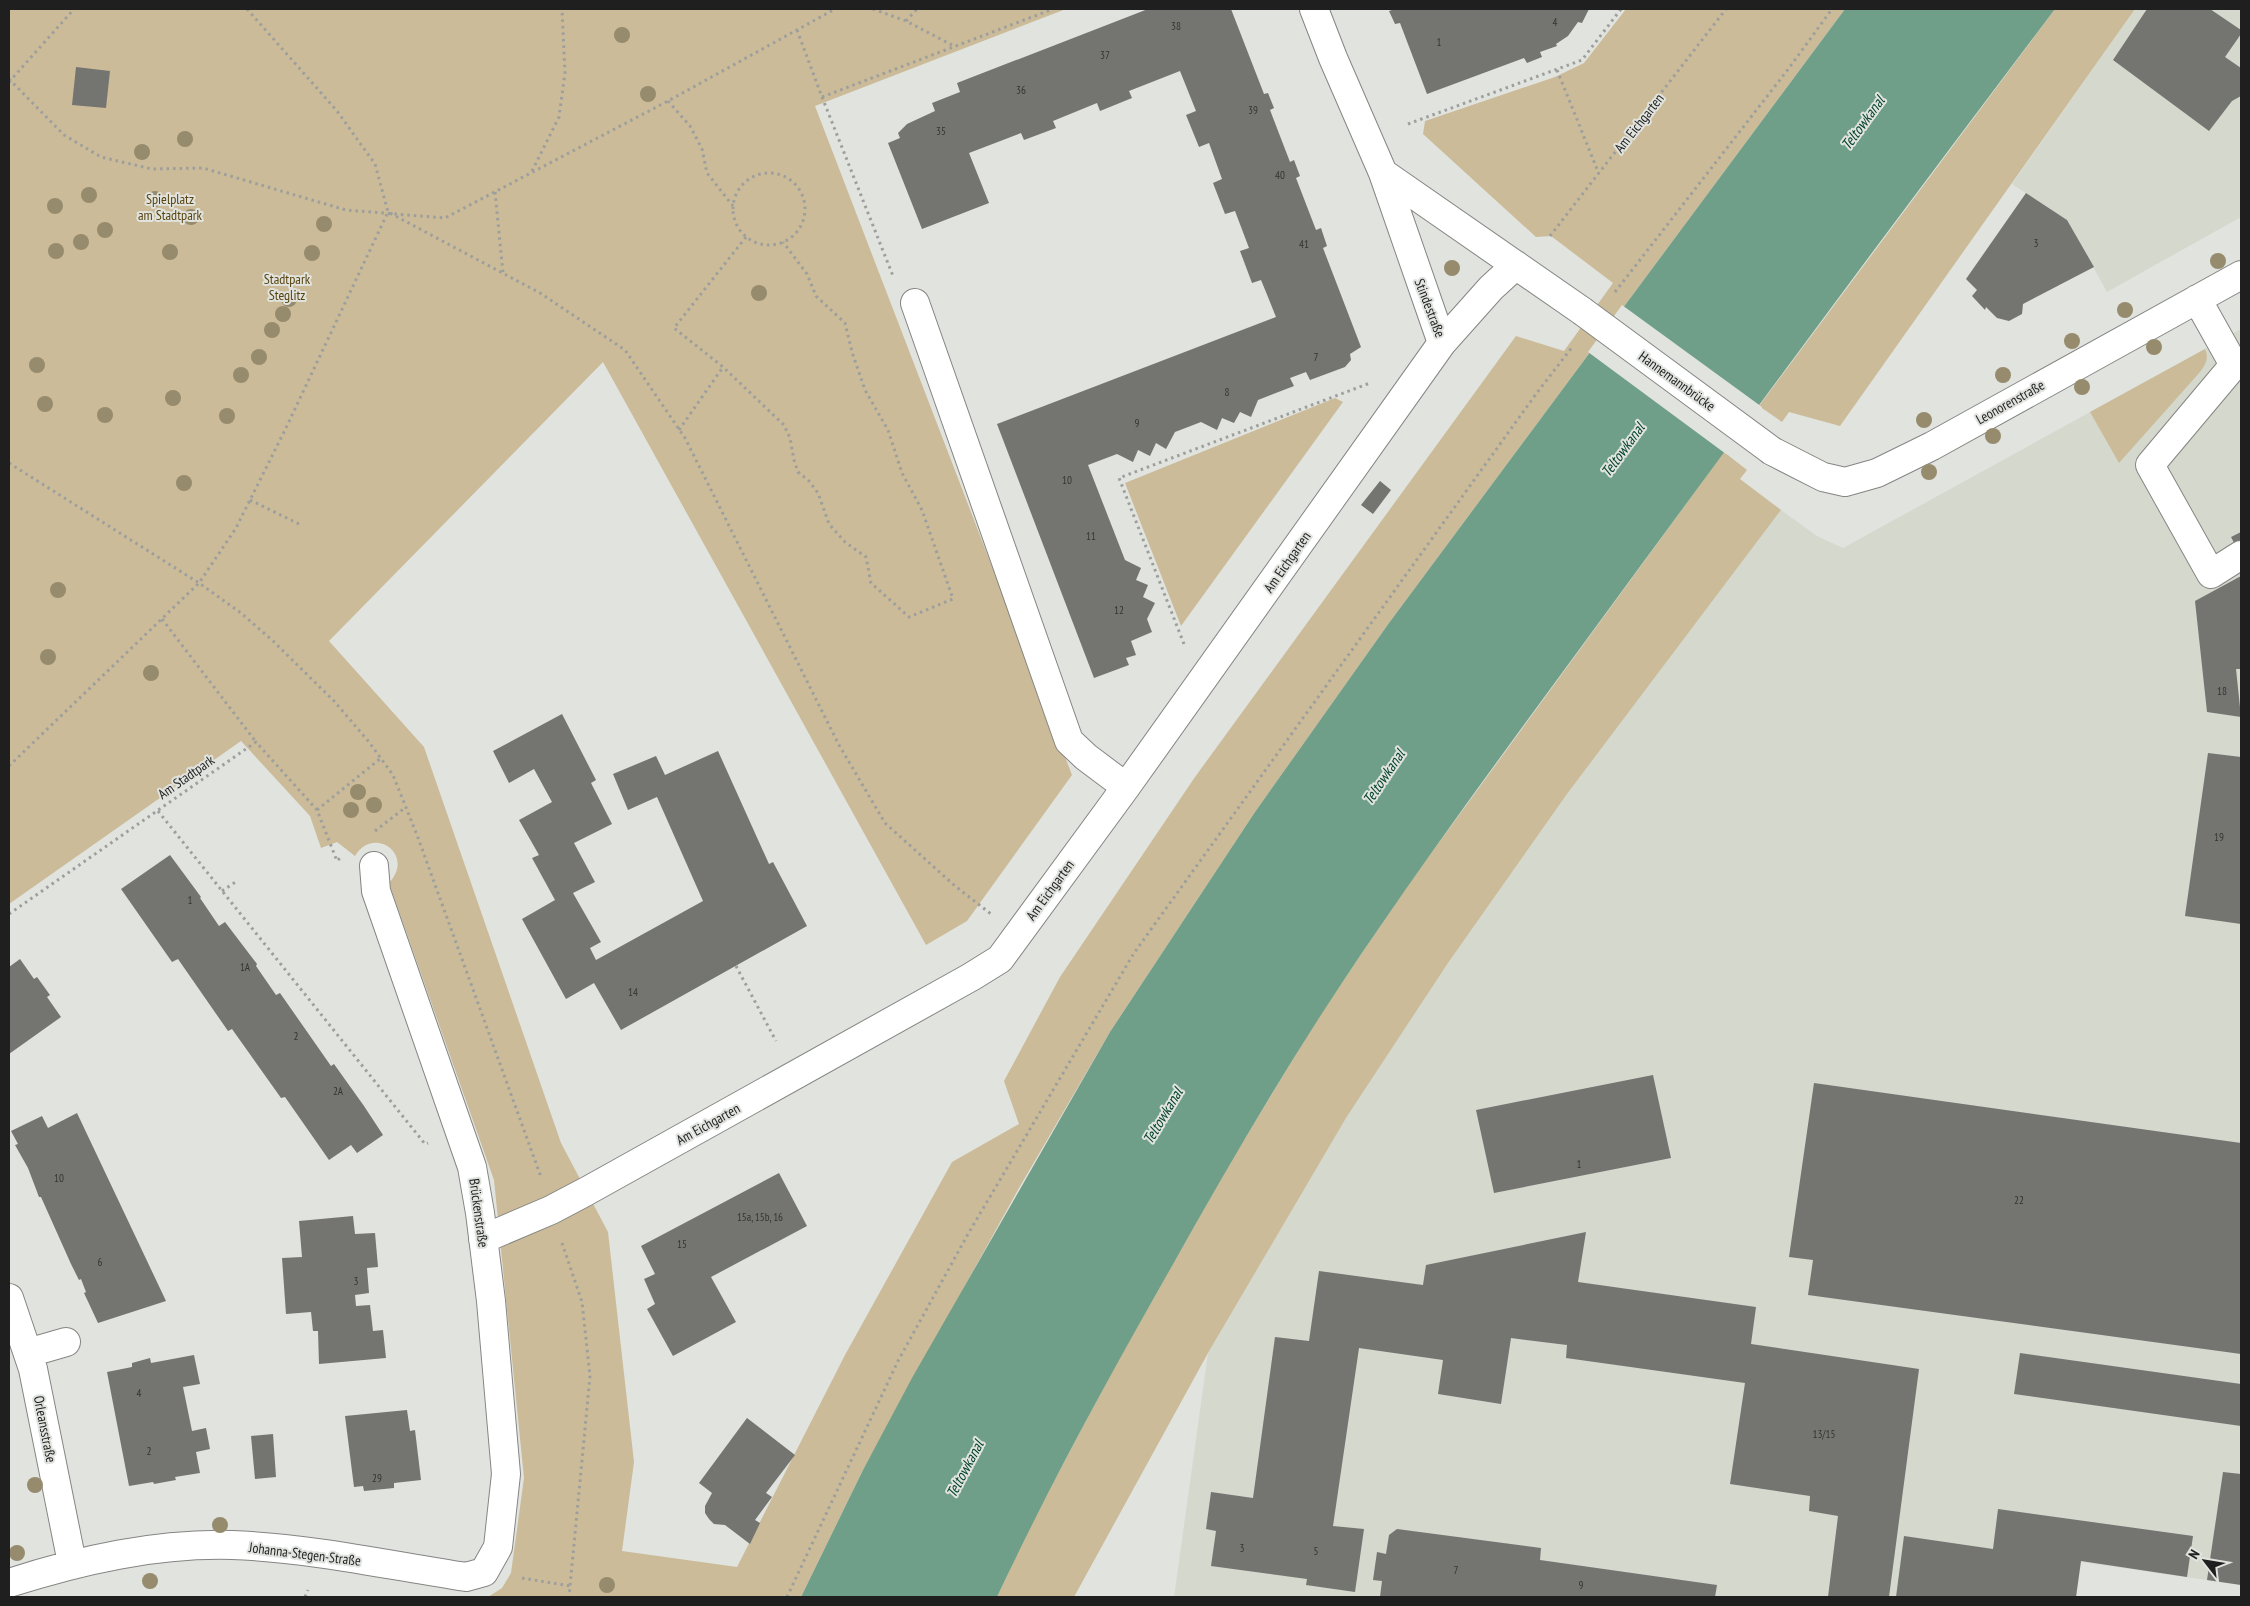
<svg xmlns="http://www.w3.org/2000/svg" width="2250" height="1606" viewBox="0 0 2250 1606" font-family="'PT Sans Narrow',sans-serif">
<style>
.built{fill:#d4d8cd}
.green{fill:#cbbb99}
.water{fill:#6f9f88}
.pier{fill:#e1e3df}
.building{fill:#747471}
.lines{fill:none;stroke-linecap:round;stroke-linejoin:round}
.minor-casing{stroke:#858683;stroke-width:30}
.path{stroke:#9d9f9c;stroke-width:3;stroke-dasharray:2.5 4;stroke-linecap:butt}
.minor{stroke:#fff;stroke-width:28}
.minor-bridge-casing{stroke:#858683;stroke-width:30;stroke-linecap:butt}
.minor-bridge{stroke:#fff;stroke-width:28}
.tree{fill:#968b6c}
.labels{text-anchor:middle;stroke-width:4;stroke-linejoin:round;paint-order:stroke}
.number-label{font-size:11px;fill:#343433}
.street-label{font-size:14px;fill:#1e1f1e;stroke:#e1e3df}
.park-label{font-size:14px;fill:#58430e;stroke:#e1e3df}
.water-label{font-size:15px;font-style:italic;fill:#00422b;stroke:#e1e3df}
</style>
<rect width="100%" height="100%" fill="#e1e3df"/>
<path class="built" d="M2135,9H2241V217L2107,292L2067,220L2012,184Z
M2241,329V1585L2081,1562L2076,1597H1174L1208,1353L1346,1118L1448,963L1567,794L1781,510L1817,536L1843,548Z"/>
<path class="green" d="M9,9H1066L815,106L1072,775L967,921L926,945L603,362L329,641L424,747L561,1143L608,1232L634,1462L622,1551L737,1567L845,1355L952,1162L1019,1124L1004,1081L1060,977L1195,777L1516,336L1564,351L1613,283L1551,236L1536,237L1423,134L1425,121L1555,77L1584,63L1626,9H1845L1389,623L1255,812L1110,1032L1019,1188L863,1470L801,1597H488L502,1588L511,1573L524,1478L494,1180L389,883C416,854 373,825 355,856L337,842L321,848L310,816L241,741L9,904Z
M2055,9H2135L1840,426L1789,412L1782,422L1759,406Z
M2205,349C2209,358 2206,364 2200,372L2119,463L2090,412Z
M1335,398L1343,402L1181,626L1125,483Z
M1724,452L1747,470L1740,479L1781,510L1567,794L1448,963L1346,1118L1208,1353L1074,1597H997L1029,1528L1114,1368L1230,1163L1318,1018L1408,885Z"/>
<path class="water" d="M1845,9H2055C1914,195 1775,383 1636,572C1529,719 1418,865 1319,1018C1267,1099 1219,1182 1172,1266C1110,1375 1050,1484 997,1597H801L863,1470L912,1378L1110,1032L1255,812L1389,623Z"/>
<path class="pier" d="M1622,305L1762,407L1726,454L1588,352Z"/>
<path class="building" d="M1148,9H1231L1264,94L1268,93L1274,108L1270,110L1290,162L1294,160L1300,176L1296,178L1316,230L1321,228L1327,246L1323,248L1361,347L1350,354L1351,360L1345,367L1310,380L1306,372L1290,378L1294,386L1258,400L1251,417L1240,412L1234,423L1222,418L1217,430L1201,422L1175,432L1166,449L1156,443L1150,456L1138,450L1133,462L1117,454L1088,465L1125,560L1141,568L1136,580L1148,585L1143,597L1155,603L1147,619L1152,632L1131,641L1136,655L1126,658L1129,665L1094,678L997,424L1276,317L1268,297L1261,280L1252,283L1240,251L1249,248L1235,211L1225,214L1213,183L1222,179L1209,143L1199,147L1186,115L1196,111L1180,71L1129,91L1132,98L1100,111L1097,103L1053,121L1056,128L1024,140L1021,133L969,153L989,203L922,229L888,143L900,138L898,133L907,124L935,111L932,103L960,92L957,83Z
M1395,9H1589L1582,23L1578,22L1568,36L1556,44L1557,46L1540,52L1542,57L1527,63L1524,58L1427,94L1400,23L1395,24L1389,11Z
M2147,9H2210L2241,30V34L2225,57L2241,68V96L2232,101L2209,131L2113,60Z
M76,67L110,71L106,108L72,105Z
M2026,193L2067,220L2094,267L2023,304L2022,314L2009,321L1997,318L1986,307L1985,310L1972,296L1977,290L1966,279Z
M1380,481L1391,490L1373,514L1361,505Z
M2241,532V556L2231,537Z
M2241,576V669H2236L2241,717L2207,712L2195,601Z
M562,714L596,780L591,783L612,824L574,843L595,882L573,893L601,942L590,948L596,960L703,901L657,797L628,810L613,774L656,756L665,775L718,751L769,864L773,862L807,926L621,1030L594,983L566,999L522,919L555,900L532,858L539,855L519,820L552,802L534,769L509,783L493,751Z
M2208,753L2241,757V924L2185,916Z
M170,855L201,897L200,898L219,926L225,922L257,964L256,966L276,995L280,993L331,1066L334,1064L364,1106L383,1135L357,1153L351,1145L329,1160L285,1097L281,1098L232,1029L228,1031L178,959L172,962L121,889Z
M20,959L34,979L37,977L50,995L47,997L61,1017L9,1054V967Z
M1653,1075L1671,1158L1494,1193L1476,1110Z
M1814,1083L2241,1143V1354L1808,1295L1813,1260L1789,1257Z
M77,1113L166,1301L98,1323L84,1293L86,1292L81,1279L79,1280L71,1264L41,1197H39L28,1168L15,1145L18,1144L11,1131L42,1116L48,1128Z
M779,1173L807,1226L711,1277L736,1322L673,1356L647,1309L655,1304L644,1279L655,1274L641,1246Z
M353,1216L355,1234L375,1233L378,1267L367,1268L369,1293L355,1295L356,1306L370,1305L373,1331L383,1330L386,1358L319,1364L318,1331H313L311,1312L286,1314L282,1258L302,1257L299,1221Z
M1586,1232L1578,1282L1756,1307L1751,1344L1919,1369L1889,1597H1828L1838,1516L1809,1511L1810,1496L1730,1484L1745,1383L1566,1358L1567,1345L1511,1338L1501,1404L1438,1394L1443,1360L1359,1348L1333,1526L1364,1529L1355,1592L1306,1585L1307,1579L1211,1566L1216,1531L1206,1529L1211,1492L1253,1498L1275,1337L1309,1341L1319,1271L1423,1285L1426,1265Z
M2020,1353L2241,1384V1426L2014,1394Z
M194,1355L200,1384L183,1387L192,1431L206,1428L210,1449L196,1452L200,1473L175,1477L176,1480L154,1484L153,1482L129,1486L107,1372L132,1367V1363L150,1358L151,1363Z
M407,1410L410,1431L415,1430L421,1480L394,1483V1488L364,1491L363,1486L354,1487L345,1416Z
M747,1418L795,1455L766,1493L772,1497L755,1520L760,1523L750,1544L725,1525L714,1524L709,1519L705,1513V1506L712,1493L699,1483Z
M273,1434L276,1477L255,1479L251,1436Z
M2223,1472L2241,1474V1585L2207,1580Z
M1998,1509L2193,1536L2187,1577L2081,1561L2076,1597H1896L1904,1536L1993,1549Z
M1397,1529L1541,1548L1540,1560L1717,1585L1715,1597H1380L1382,1581L1373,1580L1377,1552L1386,1554L1389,1535Z"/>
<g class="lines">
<g class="minor-casing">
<path id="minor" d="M1314,9L1333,58L1383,173L1442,343
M1383,173L1582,311
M2197,299L2234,365L2150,465L2211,574L2241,555
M915,303L1069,741L1086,757L1126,787
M1772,451L1823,477L1845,482L1877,473L1932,446L2241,275
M483,1239L551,1210L587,1191L971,977L1000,959L1126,787L1442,343L1491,288L1516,265
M9,1298L33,1369L72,1563
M28,1353L66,1342
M9,1583C81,1560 156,1543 232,1545C311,1548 388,1565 466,1577L484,1572L498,1547L506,1474L491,1301L480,1213L472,1167L376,891L374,866"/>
</g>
<path class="path" d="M247,9L337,111L375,164L388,212L540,293L625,350L685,438L839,745L885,823L955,886L991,914
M873,9L906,21L954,46
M906,21L917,9
M797,30L822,97L1053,9
M1557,70L1599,174
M9,79L64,135L101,157L152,169L203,168L346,210L445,218L668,101L835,9
M9,82L74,9
M822,97L893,276
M668,101L690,126L702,149L707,173L733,206
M1408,124L1582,60L1621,9
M532,171L559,117L565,73L562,9
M733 209a36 36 0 1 1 72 0a36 36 0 1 1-72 0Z
M495,192L503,273
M1550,236L1726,9
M746,237L674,328L723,367L784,425L790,438L794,460L798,472L809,481L818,493L829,524L845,542L866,557L871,583L909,617L953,599L922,510L902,473L888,430L865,390L852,352L845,323L816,296L807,274L783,242
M1615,292L1786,72L1832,9
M679,430L723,367
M9,463L199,583L241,613L273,641L334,701L369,742L393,775L417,835L541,1177
M250,500L301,525
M162,619L256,742
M1184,644L1119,478L1370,383
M9,766L199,583L236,528L285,430L388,212
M317,810L381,758
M158,811L425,1144L428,1143
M375,831L406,807
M222,891L237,881
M9,914L256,742L317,810L337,861L340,858
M736,966L776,1041
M562,1243L582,1302L590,1376L569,1597
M522,1578L570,1586
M305,1597L308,1590
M787,1597L898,1361L968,1234L1134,953L1536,394L1573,346"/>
<use href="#minor" class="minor"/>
<g class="minor-bridge-casing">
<path id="minor-bridge" d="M1582,311L1772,451"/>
</g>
<use href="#minor-bridge" class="minor-bridge"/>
</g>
<g class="tree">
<circle cx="622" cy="35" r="8"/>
<circle cx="648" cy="94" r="8"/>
<circle cx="185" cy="139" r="8"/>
<circle cx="142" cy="152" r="8"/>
<circle cx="89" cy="195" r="8"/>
<circle cx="155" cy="199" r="8"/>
<circle cx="55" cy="206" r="8"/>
<circle cx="191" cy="217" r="8"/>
<circle cx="324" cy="224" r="8"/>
<circle cx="105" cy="230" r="8"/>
<circle cx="81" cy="242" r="8"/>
<circle cx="56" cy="251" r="8"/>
<circle cx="170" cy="252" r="8"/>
<circle cx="312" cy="253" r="8"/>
<circle cx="2218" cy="261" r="8"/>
<circle cx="1452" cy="268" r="8"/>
<circle cx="759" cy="293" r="8"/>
<circle cx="289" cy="299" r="8"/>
<circle cx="2125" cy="310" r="8"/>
<circle cx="283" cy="314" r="8"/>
<circle cx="272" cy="330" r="8"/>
<circle cx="2072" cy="341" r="8"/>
<circle cx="2154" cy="347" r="8"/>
<circle cx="259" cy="357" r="8"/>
<circle cx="37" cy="365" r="8"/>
<circle cx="241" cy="375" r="8"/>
<circle cx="2003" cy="375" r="8"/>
<circle cx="2082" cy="387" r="8"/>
<circle cx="173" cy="398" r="8"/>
<circle cx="45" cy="404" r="8"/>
<circle cx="105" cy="415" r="8"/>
<circle cx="227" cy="416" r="8"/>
<circle cx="1924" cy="420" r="8"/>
<circle cx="1993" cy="436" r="8"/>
<circle cx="1929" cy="472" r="8"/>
<circle cx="184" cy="483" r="8"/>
<circle cx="58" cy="590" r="8"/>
<circle cx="48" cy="657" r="8"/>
<circle cx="151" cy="673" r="8"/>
<circle cx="358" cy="792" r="8"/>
<circle cx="374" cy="805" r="8"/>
<circle cx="351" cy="810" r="8"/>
<circle cx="35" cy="1485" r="8"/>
<circle cx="220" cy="1525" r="8"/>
<circle cx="17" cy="1553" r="8"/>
<circle cx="150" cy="1581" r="8"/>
<circle cx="607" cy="1585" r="8"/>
</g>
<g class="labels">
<g class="number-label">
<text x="1555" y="26">4</text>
<text x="1176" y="30">38</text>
<text x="1439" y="46">1</text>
<text x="1105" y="59">37</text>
<text x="1021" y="94">36</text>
<text x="1253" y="114">39</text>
<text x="941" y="135">35</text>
<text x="1280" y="179">40</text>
<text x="2036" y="247">3</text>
<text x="1304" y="248">41</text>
<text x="1316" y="361">7</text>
<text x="1227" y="396">8</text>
<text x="1137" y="427">9</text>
<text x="1067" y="484">10</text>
<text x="1091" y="540">11</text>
<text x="1119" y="614">12</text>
<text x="2222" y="695">18</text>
<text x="2219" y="841">19</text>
<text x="190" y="904">1</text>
<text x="245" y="971">1A</text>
<text x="633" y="996">14</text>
<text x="296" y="1040">2</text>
<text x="338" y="1095">2A</text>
<text x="1579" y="1168">1</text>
<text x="59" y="1182">10</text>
<text x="2019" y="1204">22</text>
<text x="760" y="1221">15a, 15b, 16</text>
<text x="682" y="1248">15</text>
<text x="100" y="1266">6</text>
<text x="356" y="1285">3</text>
<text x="139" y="1397">4</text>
<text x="1824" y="1438">13/15</text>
<text x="149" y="1455">2</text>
<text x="377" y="1482">29</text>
<text x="1242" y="1552">3</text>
<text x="1316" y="1555">5</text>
<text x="1456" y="1574">7</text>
<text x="1581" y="1589">9</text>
</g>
<g class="street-label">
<text transform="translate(1639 123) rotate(-52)" y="5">Am Eichgarten</text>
<text transform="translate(1430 308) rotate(69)" y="5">Stindestraße</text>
<text transform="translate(1677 381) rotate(36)" y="5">Hannemannbrücke</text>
<text transform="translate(2010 402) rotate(-29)" y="5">Leonorenstraße</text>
<text transform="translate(1287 562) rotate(-55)" y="5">Am Eichgarten</text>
<text transform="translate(186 777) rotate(-35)" y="5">Am Stadtpark</text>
<text transform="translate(1050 890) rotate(-54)" y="5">Am Eichgarten</text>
<text transform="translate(708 1124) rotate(-29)" y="5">Am Eichgarten</text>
<text transform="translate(479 1213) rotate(82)" y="5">Brückenstraße</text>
<text transform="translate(45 1429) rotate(79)" y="5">Orleansstraße</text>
<text transform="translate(305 1554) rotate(7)" y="5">Johanna-Stegen-Straße</text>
</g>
<g class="park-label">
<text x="170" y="204">Spielplatz<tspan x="170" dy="16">am Stadtpark</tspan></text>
<text x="287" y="284">Stadtpark<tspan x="287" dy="16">Steglitz</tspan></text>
</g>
<g class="water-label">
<text transform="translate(1863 123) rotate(-54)" y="5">Teltowkanal</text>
<text transform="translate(1623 450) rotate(-54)" y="5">Teltowkanal</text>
<text transform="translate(1384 777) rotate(-56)" y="5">Teltowkanal</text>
<text transform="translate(1163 1116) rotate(-59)" y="5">Teltowkanal</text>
<text transform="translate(965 1469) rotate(-62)" y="5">Teltowkanal</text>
</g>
</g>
<rect width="2250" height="1606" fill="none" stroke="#1e1f1e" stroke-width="20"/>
<g transform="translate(2205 1561) rotate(301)" stroke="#e1e3df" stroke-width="4" paint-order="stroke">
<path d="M0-4L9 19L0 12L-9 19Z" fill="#1e1f1e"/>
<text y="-8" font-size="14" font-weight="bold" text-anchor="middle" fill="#1e1f1e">N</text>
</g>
</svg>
